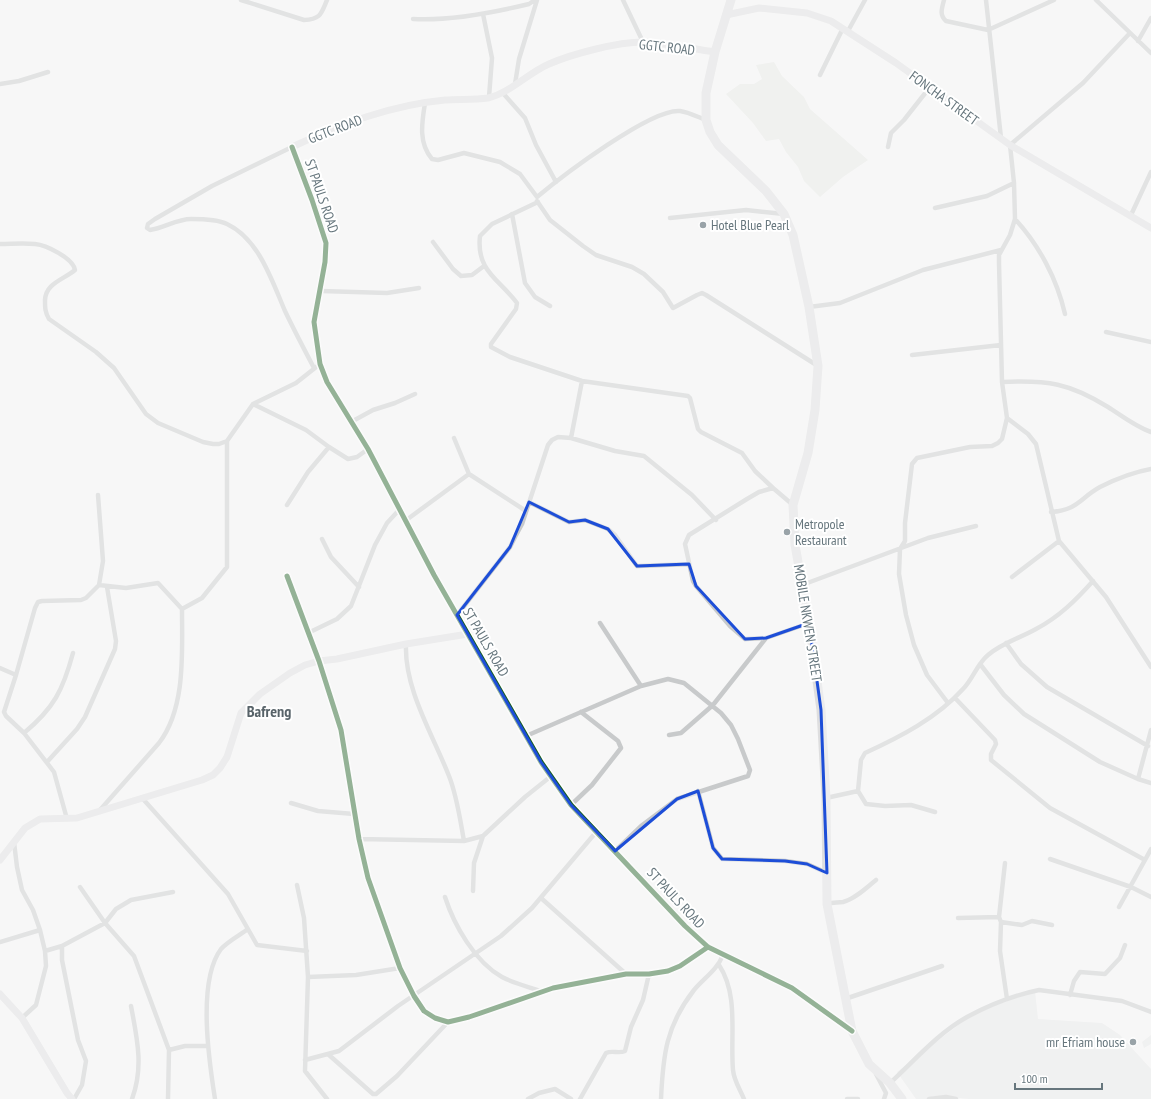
<svg xmlns="http://www.w3.org/2000/svg" width="1151" height="1099" viewBox="0 0 1151 1099" font-family="'PT Sans Narrow',sans-serif">
<style>
.built{fill:#e7e8e8}
.green{fill:#e6e8e4}
.lines{fill:none;stroke-linecap:round;stroke-linejoin:round}
.street{stroke:#c8cacb;stroke-width:4.5}
.secondary{stroke:#dededf;stroke-width:7}
.highway{stroke:#dededf;stroke-width:9}
.cycleway-casing{stroke:#fff;stroke-width:8}
.cycleway{stroke:#1b5e20;stroke-width:5}
.marked{fill:none;stroke:#1d4ed8;stroke-width:3;stroke-linejoin:round}
.poi-dot{fill:#99a3a8;stroke:#fff;stroke-width:1.5}
.labels{text-anchor:middle;stroke-width:4;stroke-linejoin:round;paint-order:stroke}
.street-label{font-size:14px;fill:#66767d;stroke:#fff}
.poi-label{font-size:14px;fill:#66767d;stroke:#fff;text-anchor:start}
.quarter-label{font-size:16px;font-weight:bold;fill:#586369;stroke:#fff}
</style>
<rect width="100%" height="100%" fill="#f7f7f7"/>
<path class="built" d="M1035,991L1038,1019L1102,1023L1120,1035L1151,1069V1099H969L934,1096L927,1099H916L897,1072L974,1013Z
M1151,1035V1044L1144,1048L1142,1042Z"/>
<path class="green" d="M774,62L782,76L804,97L810,109L868,160L843,177L820,197L804,181L798,167L786,152L779,139L766,141L753,123L726,94L740,84H754L762,79L756,65Z"/>
<g class="lines">
<path class="street" d="M241,0L304,20C321,19 321,14 327,0
M623,0L643,42
M944,0C942,8 939,15 946,21L988,30L1054,0
M986,0L1001,138
M1096,0L1151,53
M483,14L492,58L489,97
M413,19C451,21 492,13 529,4L535,0
M848,31L865,0
M1130,33L1083,83L1010,145L1014,183L1015,219L1010,235L999,255V263L1002,382L1007,418L1028,434L1036,444L1059,541L1106,597L1151,667
M1138,41L1151,18
M820,75L843,28
M0,84L19,81L48,72
M515,84L519,59L537,0
M502,92L525,118L536,145L556,182
M425,103C422,122 418,143 432,159L438,160L464,153L500,162L520,174L537,197C561,177 651,108 680,111C688,112 698,117 706,120
M292,147L212,186L155,219L148,224L147,228L150,230C164,228 177,219 191,219C202,219 217,219 227,224C259,239 272,281 285,311C294,330 304,349 314,368
M888,147L891,133L904,120L930,87
M537,201L550,220L583,246L596,255L632,267L644,274L663,292L673,308L697,295L702,293L706,295L818,366
M538,202L492,224L480,236C476,271 499,279 517,303L516,309L491,344V347L510,357L582,381L688,396L690,398L698,429L701,432L742,453L755,471L773,488
M935,208L987,196L1014,183
M512,214L525,283L535,297L550,306
M1131,215L1151,172
M670,218L746,210L784,214
M1015,219C1039,245 1057,279 1065,314
M433,242L453,269L461,276L472,275L484,266
M0,244C11,244 23,243 35,244C46,245 73,258 75,270C63,280 46,283 45,300C45,308 45,312 49,319L96,352L114,368L146,414L158,423L203,442L213,444H219L227,441L253,404L296,383L320,364
M321,291L387,293L419,288
M809,307L840,303L923,270L1001,250
M1106,332L1151,342
M912,355L1001,345
M1002,382C1048,380 1069,383 1108,407C1122,416 1136,427 1151,432
M253,404L306,430L329,447L348,459L357,457L368,449
M351,422L373,410L395,403L415,394
M454,438L469,474L526,511
M571,438L582,381
M529,502L569,522L585,520L608,529L615,535L637,566L689,564
M287,505L308,472L329,447
M793,505L773,488L759,492L747,499L689,535L685,544L693,581L696,586L730,626L745,639L766,638L809,623
M1051,512C1078,510 1080,498 1100,487C1116,479 1134,472 1151,469
M405,521L469,474
M322,539L331,557L359,587
M287,576L319,661L341,730L359,839L368,878L400,968L414,996L424,1011L435,1018L448,1022L469,1017L553,988L626,974H649L668,971L680,966L708,947
M1012,577L1059,541
M99,585L126,588L158,583L182,609C182,652 186,708 159,743L100,810
M802,585L928,538L976,526
M182,609L202,598L227,567V441
M457,615L510,547L515,537L522,524L548,445L552,440L558,437L571,438L615,451L644,456L692,495L716,520
M600,623L641,686
M308,633L337,619L351,606L375,545L387,523L399,510
M1006,643L1021,664L1047,687L1148,746
M406,644C404,689 433,735 449,776C457,796 460,819 464,841
M980,664L1004,695L1024,714L1100,762L1138,779
M0,668L16,675
M955,698L995,740L996,744L991,754V760L1050,808L1145,860
M948,703L927,675L914,645L906,615L899,574L900,549L905,541V523L912,464L917,458L970,447L992,446L998,443L1002,439L1007,418
M1151,730L1138,779L1151,783
M24,733C54,708 63,690 73,653
M669,735L681,733L713,705L766,638
M526,736L641,686L668,679L684,683L721,713L731,725L738,739L750,770L748,776L677,799L641,826L615,851
M47,762L77,729L85,717L115,649L116,641L107,587
M698,791L713,848L722,859L785,861L807,864L827,873
M826,798L858,791
M143,799L228,894L257,945L307,951
M291,803L318,811L354,814
M571,805L592,785L621,748L618,741L581,712
M935,812L911,805L885,806L866,804L858,791L861,760L865,753C900,737 937,718 963,689C973,679 977,664 988,655C1002,643 1020,638 1036,629C1059,617 1076,600 1093,581
M67,819L54,772L24,733L6,716L4,712L16,675L35,608L38,602L42,601L81,600L86,598L99,585L103,561L98,495
M359,839L464,841L483,836L525,797L550,777
M14,842L17,867L22,890L33,910L40,930L45,951L46,966L36,1005L22,1018
M1050,859L1131,887L1151,897
M1005,863L999,917L1001,922L1000,951L1007,999
M297,885L304,918L308,977L305,1071L327,1099
M80,887L105,923L134,956L169,1050L168,1099
M473,891L474,863L483,836
M445,897C454,925 475,962 502,977C515,984 530,987 543,992
M541,898L626,974
M827,904C833,902 837,903 843,902C855,899 866,888 876,880
M1119,907L1151,849
M958,918L999,917
M1001,922L1022,925L1032,921L1052,925
M0,942L40,930
M62,946L105,923L116,909L131,900L173,892
M45,951L62,946V960L78,1040L86,1061L82,1085L74,1099
M719,965C739,995 730,1036 733,1070C734,1081 740,1089 744,1099
M308,977L356,975L400,968
M1070,995L1074,981L1080,972L1105,974L1120,958L1125,945
M845,999L942,966
M131,1006C137,1038 144,1067 132,1099
M169,1050L185,1046H207
M329,1055L373,1094H376L397,1076L448,1022
M305,1060L339,1051L398,1006L501,936L532,908L597,831
M876,1074L886,1093L884,1099
M890,1083C914,1061 938,1033 967,1017C989,1005 1015,995 1039,990L1122,1001L1151,1012
M215,1099C209,1061 197,981 221,949C228,941 240,935 248,929
M528,1099L539,1093L555,1089L571,1099
M580,1099L606,1053C612,1050 619,1054 625,1051L631,1027L643,1000L649,974
M661,1099C663,1055 666,1026 694,990C704,978 717,970 723,955
M847,1099H858
M929,1099L946,1097L956,1099"/>
<path class="secondary" d="M726,15L759,8L807,13L831,21L896,63L1010,145L1151,228
M715,52C692,49 667,43 643,42C617,42 572,54 549,64C528,73 510,93 488,98C474,100 459,99 445,100C391,105 341,124 292,147L312,200L326,243L325,262L314,322L320,364L327,382L368,449L434,575L541,762L571,805L685,926L708,947L792,988L852,1031
M0,860L25,828L40,819L77,818L202,780L213,775L220,768L227,757L241,713L260,694L290,673L305,665L319,661L337,659L406,644L468,634
M0,994L22,1018L67,1093L72,1099"/>
<path class="highway" d="M731,0L715,52L706,93V120L710,132L718,145L766,191L784,214L793,235L809,307L818,366L815,410L808,453L793,505L795,545L809,623L821,710L826,798L827,904L852,1031L869,1064L890,1083L902,1099"/>
<g class="cycleway-casing">
<path id="cycleway" d="M292,147L312,200L326,243L325,262L314,322L320,364L327,382L368,449L434,575L541,762L571,805L685,926L708,947L792,988L852,1031
M287,576L319,661L341,730L359,839L368,878L400,968L414,996L424,1011L435,1018L448,1022L469,1017L553,988L626,974H649L668,971L680,966L708,947"/>
</g>
<use href="#cycleway" class="cycleway"/>
</g>
<path d="M0 0H1151V1099H0ZM529,502L569,522L585,520L608,529L637,566L689,564L696,586L745,639L766,638L809,623L821,710L827,873L807,864L785,861L722,859L713,848L698,791L677,799L615,851L571,805L541,762L457,615L510,547Z" fill="#f7f7f7" fill-opacity=".55" fill-rule="evenodd"/>
<path class="marked" d="M529,502L569,522L585,520L608,529L637,566L689,564L696,586L745,639L766,638L809,623L821,710L827,873L807,864L785,861L722,859L713,848L698,791L677,799L615,851L571,805L541,762L457,615L510,547Z"/>
<g class="poi-dot">
<circle cx="703" cy="225" r="4"/>
<circle cx="787" cy="532" r="4"/>
<circle cx="1133" cy="1042" r="4"/>
</g>
<g class="labels">
<g class="street-label">
<text transform="translate(667 47) rotate(6)" y="5">GGTC ROAD</text>
<text transform="translate(944 98) rotate(36)" y="5">FONCHA STREET</text>
<text transform="translate(335 129) rotate(-21)" y="5">GGTC ROAD</text>
<text transform="translate(322 196) rotate(71)" y="5">ST PAULS ROAD</text>
<text transform="translate(808 623) rotate(81)" y="5">MOBILE NKWEN STREET</text>
<text transform="translate(486 642) rotate(60)" y="5">ST PAULS ROAD</text>
<text transform="translate(676 898) rotate(47)" y="5">ST PAULS ROAD</text>
</g>
<g class="poi-label">
<text x="711" y="230">Hotel Blue Pearl</text>
<text x="795" y="529">Metropole<tspan x="795" dy="16">Restaurant</tspan></text>
<text x="1125" y="1047" text-anchor="end">mr Efriam house</text>
</g>
<g class="quarter-label">
<text x="269" y="717">Bafreng</text>
</g>
</g>
<path d="M1015 1083v6h87v-6" fill="none" stroke="#66767d" stroke-width="2"/>
<text x="1021" y="1083" font-size="12" fill="#66767d" stroke="#ffffff" stroke-width="3" paint-order="stroke">100 m</text>
</svg>
